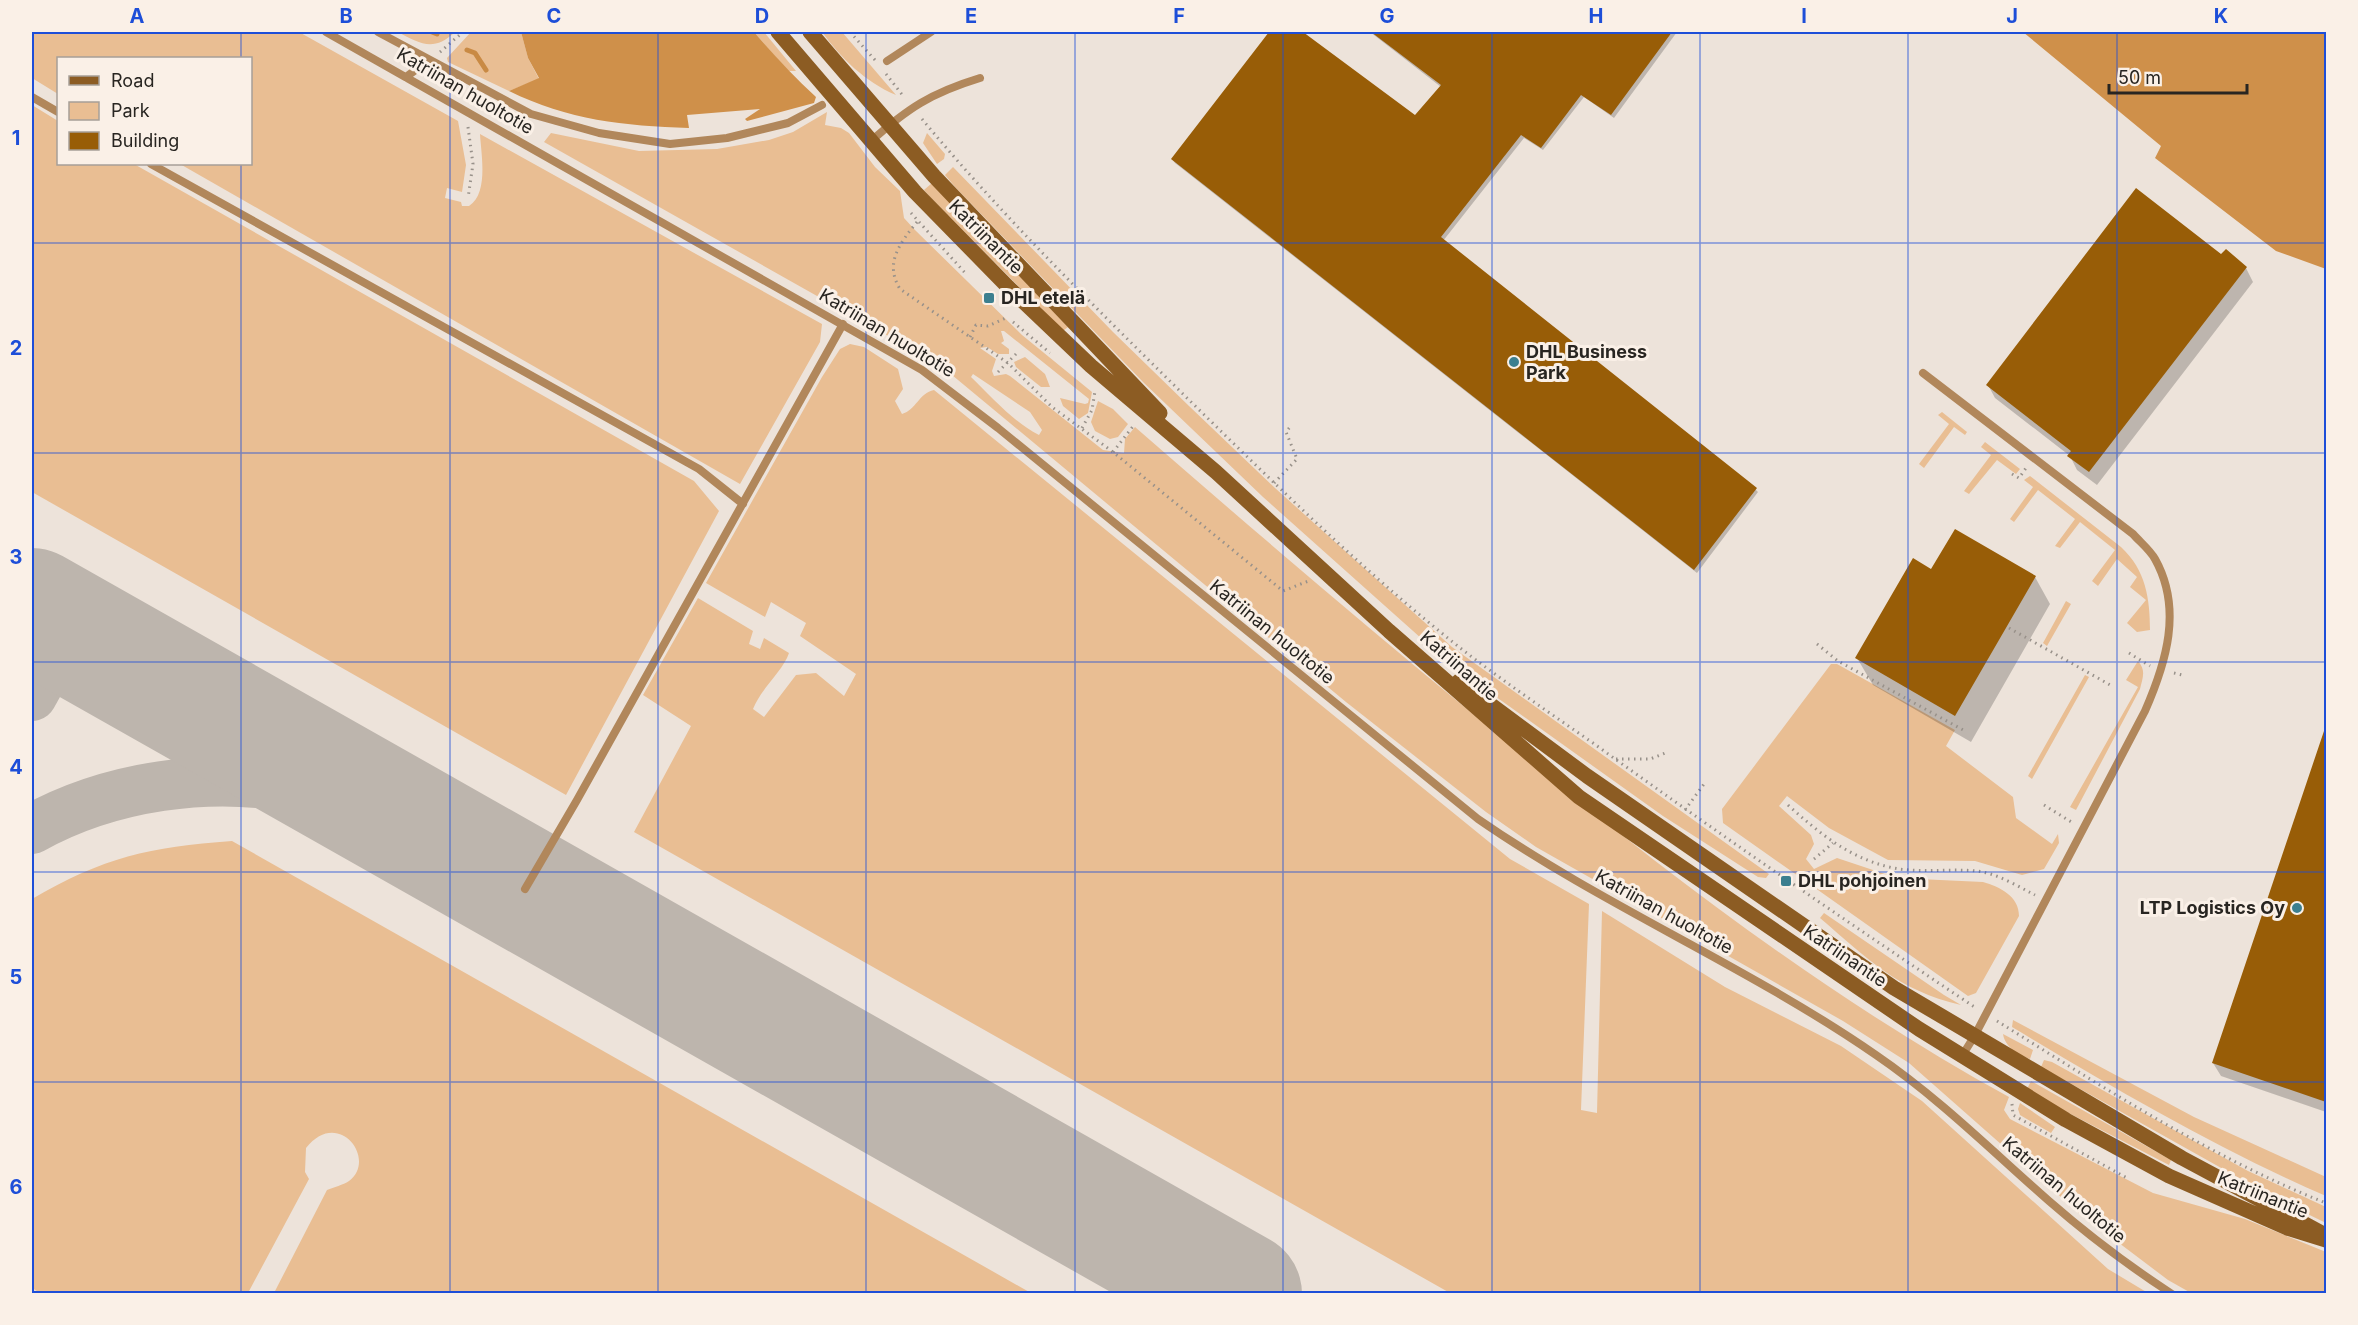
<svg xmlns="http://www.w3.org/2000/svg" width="2358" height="1325" viewBox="0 0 2358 1325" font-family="Inter,sans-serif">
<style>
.green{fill:#e9be93;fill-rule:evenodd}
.forest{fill:#cf904a}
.shadow{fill:#0003}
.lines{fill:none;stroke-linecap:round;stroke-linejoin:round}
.stream{stroke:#c98a44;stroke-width:5}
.taxiway{stroke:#bdb5ad;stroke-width:50}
.runway{stroke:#bdb5ad;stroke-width:124}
.building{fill:#985d07}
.path{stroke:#98918a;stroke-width:3;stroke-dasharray:1.5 4.5;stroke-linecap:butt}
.service{stroke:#b1875b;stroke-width:8}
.secondary{stroke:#8c5c23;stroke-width:15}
.grid{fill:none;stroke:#1d4ed8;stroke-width:1.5;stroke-opacity:0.55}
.poi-dot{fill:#3c7f8f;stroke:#faf0e7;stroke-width:2}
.labels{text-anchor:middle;stroke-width:6;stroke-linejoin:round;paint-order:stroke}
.street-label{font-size:18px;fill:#282521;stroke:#faf0e7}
.poi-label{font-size:18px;font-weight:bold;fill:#282521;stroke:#faf0e7;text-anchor:start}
.neatline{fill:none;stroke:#1d4ed8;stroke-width:2}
.grid-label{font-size:20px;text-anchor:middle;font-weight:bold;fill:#1d4ed8}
</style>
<rect width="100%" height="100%" fill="#ede3da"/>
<path class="green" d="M32,32H299L458,121L466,165L462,192L447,188L445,198L461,202L462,206H469C489,193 481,154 480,134L822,324L820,342L740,484L180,164H250V58H58V94L32,78Z
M398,32H455C434,52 420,44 398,32Z
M471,32H521L528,58L539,79L509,91L448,62L447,58Z
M754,32H764L796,71H788Z
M822,32H842L896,95C865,82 841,58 822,32Z
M32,105L58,121V164H134L694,481L719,511L566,795L32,492Z
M827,112L825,125L841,128L849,133L875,167L900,191L904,218L915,230L1022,335L1092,392L1088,413L1079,419L1063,406L1060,398L1085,404L1088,403L1089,399L1004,331H1001L1004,341L1001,343L1009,349V354H998L987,347L980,348L996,359L992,371L994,376L1006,374L1010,376L1103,450L1124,453L1125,439L1135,427C1246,524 1359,620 1473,714C1641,854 1816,991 2009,1097L2004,1110L2010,1119L2153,1193L2245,1219L2326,1252V1293H2191L2168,1280L2078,1212L1909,1063L1843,1021L1536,847L1486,812L1346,702L952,375L920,354L544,142L551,133L639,151L717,149L769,140L793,132ZM973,374L1030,412L1042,430L1039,435C1013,422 992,397 971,377Z
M927,133L945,154L944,159L937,164L923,143Z
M953,167L1113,332L1189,406L1275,488L1452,647L1769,874L1766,878L1758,877L1663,816L1450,664L1263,497L1144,383L956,188L945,175Z
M932,183L1068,327L1063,331L931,198L924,190Z
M850,344L864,347L898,369L903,389L895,401L902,414C916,410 919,393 934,390L1510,859L1589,904L1581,1110L1597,1113L1602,911L1725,987L1841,1046L1922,1101L2108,1269L2148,1293H1450L634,832L691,726L643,695L698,598L753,631L749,644L760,649L764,638L789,653C783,671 762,687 753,709L764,717L796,675L816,673L844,696L856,674L800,636L806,623L771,602L765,617L706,583L822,377L840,349Z
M1025,357L1045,374L1050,387H1041L1016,367L1014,362Z
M1098,401L1113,409L1128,424L1118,437L1110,439L1095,431L1091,422Z
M1942,412L1967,432L1965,435L1954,427L1924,468L1919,464L1949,424L1938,415Z
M1985,442L2020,469L2016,474L1997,460L1969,494L1964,491L1991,455L1981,447Z
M2030,476L2121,547C2146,570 2150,599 2150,630L2137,632L2127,623L2146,600L2130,587L2137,577L2117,559L2098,586L2092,581L2115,550L2080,522L2060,548L2055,546L2075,519L2038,490L2014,522L2010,519L2033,487L2024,480Z
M2066,601L2071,604L2047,646L2043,643Z
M2138,661C2146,670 2143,677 2140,689L2076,810L2070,807L2138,687L2126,680Z
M1831,664H1837L1955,730L1946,746L2013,797L2016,818L2052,844L2058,834L2059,843L2044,869L2022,875L1975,861L1888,860L1829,828L1787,796L1779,806L1811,835L1814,844L1806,859L1814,869L1837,858L1897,878L1983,882C2000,887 2019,896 2019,916L1976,993L1968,996L1723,823L1722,809Z
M2085,675L2089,677L2032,779L2028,776Z
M232,841L1031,1293H274L327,1190C334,1187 343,1185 349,1181C378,1159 338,1107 306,1148L305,1172L309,1179L248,1293L42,1294L32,1288V899C104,857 149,847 232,841Z
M1824,913L1944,995L1961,1005C1897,990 1868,959 1820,918Z
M2013,1020L2194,1117L2326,1177V1196C2217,1149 2114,1088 2012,1027Z
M2003,1034L2033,1050L2030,1059C2018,1055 2005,1047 2003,1034Z
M2044,1060L2052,1062L2248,1171L2326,1207V1223L2273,1197L2041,1067Z
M2031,1081L2171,1160L2169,1165L2026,1091Z
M2020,1103L2055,1127L2051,1133L2020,1115L2018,1109Z"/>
<path class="forest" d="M521,32H754C774,55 794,77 816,97L814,103L747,121L745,119L760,109L687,115L689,128C624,126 568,120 509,91L539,78L528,58Z
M2023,32H2326V269L2276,251L2155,158L2161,146Z"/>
<path class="shadow" d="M1271,32H1301L1415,118L1441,87L1370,32H1677L1614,118L1584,97L1543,150L1524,138L1443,241L1755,489L1758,492L1697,573L1175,163L1172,159Z
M2221,256L2246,268L2253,282L2097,485L2077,470L2070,456L1995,398L1988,385Z
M2035,577L2050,604L1971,742L1873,685L1857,658Z
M2326,728V1112L2221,1076L2213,1063Z"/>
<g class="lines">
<path class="stream" d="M432,32L437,34
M467,50L475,53L486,70"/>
<path class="taxiway" d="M32,639L128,664
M32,696L68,631
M32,829C109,786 211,771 297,789C339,798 379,814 419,829"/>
<path class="runway" d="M32,610L1240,1294"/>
</g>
<path class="building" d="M1269,32H1303L1415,115L1441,85L1371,32H1672L1611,115L1581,95L1541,148L1521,135L1441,237L1757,488L1694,570L1171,159Z
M2136,188L2221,254L2226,249L2247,267L2089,472L2067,456L2071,451L1986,385Z
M1955,529L2036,576L1955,716L1855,658L1913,558L1931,569Z
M2324,731H2326V1102L2212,1063Z"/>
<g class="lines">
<path class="path" d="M850,32L875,60
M440,52L463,32
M886,74L904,97
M922,119C1003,217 1095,307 1185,396C1276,485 1368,576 1468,654C1509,685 1551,714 1593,743C1719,834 1847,922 1976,1008
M468,127L473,164L468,198
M911,213L967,275
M917,222C900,243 884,263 900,289L1008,363L1052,407L1113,452L1283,591L1311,580
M1013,322L1050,353
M970,337L976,325L988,326L1008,317
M998,372L1018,352
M1082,428L1092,410L1095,391
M1113,452L1134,425
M2012,474L2019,478L2026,468
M1274,483L1297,459L1286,432L1290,427
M2009,628L2112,686
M1817,644L1838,661L1965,731
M2129,653L2150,666
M2174,673L2182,675
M1616,759H1650L1668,752
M1788,805C1819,833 1848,857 1889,867C1918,874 1947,868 1976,871C1997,873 2017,886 2035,895
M2044,805L2073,823
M1685,810L1704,784
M1814,859L1833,843
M1997,1021C2101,1086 2212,1158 2326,1203
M2012,1104L2013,1115L2127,1178"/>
<path class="service" d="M326,32L922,370L998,428L1478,819C1605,907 1749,967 1876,1055C1939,1098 1992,1151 2049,1201C2088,1235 2129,1266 2172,1294
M378,32L531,114L599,133L670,144L727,138L788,123L822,105
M887,61L931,32
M406,77L429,60
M32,97L58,112
M870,142C908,108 931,93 980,78
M151,164L699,469L743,504
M1923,373L2133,534C2140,542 2150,550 2155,559C2183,609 2166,663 2145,711L1975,1035L1962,1056
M525,889L577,800L843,324"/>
<path class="secondary" d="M778,32L915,192L1008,287L1091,366L1216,472L1389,631L1579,797L1919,1029L2066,1120L2169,1176L2287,1228L2326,1240
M810,32L934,176L1160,413
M1459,681L1587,776L1894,988L2182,1158L2320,1232"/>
</g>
<path class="grid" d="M241,32V58M450,32V1294M658,32V1294M866,32V1294M1075,32V1294M1283,32V1294M1492,32V1294M1700,32V1294M1908,32V1294M2117,32V1294M241,164V1294M32,243H2326M32,453H2326M32,662H2326M32,872H2326M32,1082H2326"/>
<g class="poi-dot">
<rect x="983" y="292" width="12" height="12" rx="3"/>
<circle cx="1514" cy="362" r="6"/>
<rect x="1780" y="875" width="12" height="12" rx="3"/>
<circle cx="2297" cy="908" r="6"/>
</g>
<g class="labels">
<g class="street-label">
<text transform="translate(465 91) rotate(30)" y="6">Katriinan huoltotie</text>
<text transform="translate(986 237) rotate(45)" y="6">Katriinantie</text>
<text transform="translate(887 333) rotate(31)" y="6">Katriinan huoltotie</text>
<text transform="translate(1272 632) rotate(39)" y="6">Katriinan huoltotie</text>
<text transform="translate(1459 666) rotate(41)" y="6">Katriinantie</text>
<text transform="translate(1664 912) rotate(29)" y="6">Katriinan huoltotie</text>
<text transform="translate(1845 956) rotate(34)" y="6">Katriinantie</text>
<text transform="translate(2064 1190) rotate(40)" y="6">Katriinan huoltotie</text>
<text transform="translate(2263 1195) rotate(22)" y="6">Katriinantie</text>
</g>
<g class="poi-label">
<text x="1001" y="304">DHL etelä</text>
<text x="1526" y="358">DHL Business<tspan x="1526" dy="21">Park</tspan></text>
<text x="1798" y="887">DHL pohjoinen</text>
<text x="2285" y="914" text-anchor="end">LTP Logistics Oy</text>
</g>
</g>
<rect width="2358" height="1325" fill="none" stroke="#faf0e7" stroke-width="66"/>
<rect x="57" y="57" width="195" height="108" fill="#faf0e7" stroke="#a69f98" stroke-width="1.5"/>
<rect x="69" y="76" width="30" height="9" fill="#8c5c23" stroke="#a69f98" stroke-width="1.5"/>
<text x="111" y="87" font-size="18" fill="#282521">Road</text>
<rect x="69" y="102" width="30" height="18" fill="#e9be93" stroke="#a69f98" stroke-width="1.5"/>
<text x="111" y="117" font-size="18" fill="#282521">Park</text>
<rect x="69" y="132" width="30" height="18" fill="#985d07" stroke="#a69f98" stroke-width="1.5"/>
<text x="111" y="147" font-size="18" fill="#282521">Building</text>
<path d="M2109 84v9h138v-9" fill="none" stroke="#282521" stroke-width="3"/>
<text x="2118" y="84" font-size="18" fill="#282521" stroke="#faf0e7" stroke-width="4.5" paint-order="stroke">50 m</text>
<rect x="33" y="33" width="2292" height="1259" class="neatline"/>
<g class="grid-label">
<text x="137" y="23">A</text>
<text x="346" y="23">B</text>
<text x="554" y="23">C</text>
<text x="762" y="23">D</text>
<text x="971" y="23">E</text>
<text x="1179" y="23">F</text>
<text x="1387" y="23">G</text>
<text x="1596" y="23">H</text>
<text x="1804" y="23">I</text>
<text x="2012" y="23">J</text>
<text x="2221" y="23">K</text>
<text x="16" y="145">1</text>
<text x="16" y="355">2</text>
<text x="16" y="564">3</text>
<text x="16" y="774">4</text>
<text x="16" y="984">5</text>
<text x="16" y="1194">6</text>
</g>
</svg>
